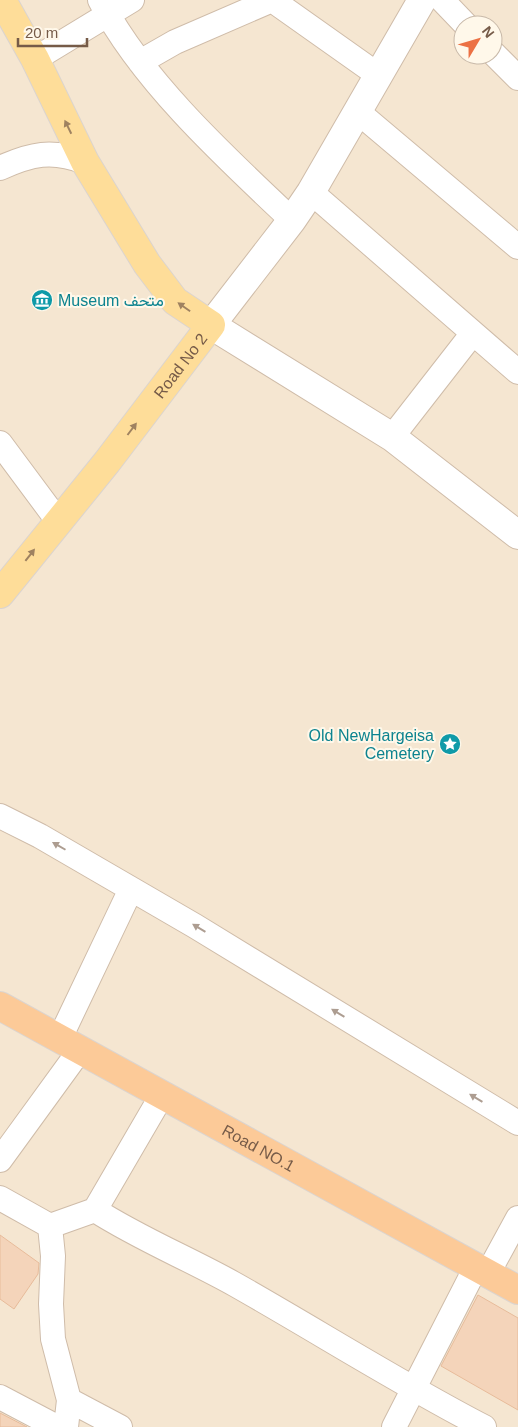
<svg xmlns="http://www.w3.org/2000/svg" width="518" height="1427" viewBox="0 0 518 1427" font-family="Arial,Vazirmatn,sans-serif">
<style>
.residential{fill:#f5e6d1;fill-rule:evenodd}
.building{fill:#f4d4ba;stroke:#e7bb9a}
.lines{fill:none;stroke-linecap:round;stroke-linejoin:round}
.minor-casing{stroke:#cfbca9;stroke-width:26}
.tertiary-casing{stroke:#cfbca9;stroke-width:30}
.primary-casing{stroke:#dbd4cf;stroke-width:30}
.trunk-casing{stroke:#dbd4cf;stroke-width:30}
.minor{stroke:#fff;stroke-width:24}
.tertiary{stroke:#fff;stroke-width:28}
.primary{stroke:#fedd99;stroke-width:28}
.trunk{stroke:#fcca98;stroke-width:28}
.oneway{fill:#9f8260}
.oneway2{fill:#ad9d91}
.labels{text-anchor:middle;stroke-width:4;stroke-linejoin:round;paint-order:stroke}
.culture-label{font-size:16px;fill:#0d838f;stroke:#fff8ea;text-anchor:start}
.street-label{font-size:16px;fill:#765b48;stroke:#fff8ea}
</style>
<rect width="100%" height="100%" fill="#fdf4e3"/>
<path class="residential" d="M0,0H518V1427H0ZM463,25H493V55H463Z"/>
<path class="building" d="M0,1235L39,1263L38,1274L14,1309L0,1299Z
M478,1295L518,1318V1410L441,1366Z
M0,1413L27,1427H0Z"/>
<g class="lines">
<g class="minor-casing">
<path id="minor" d="M100,0C141,80 226,158 292,220
M272,0L378,75
M442,0L466,25
M493,53L518,78
M35,59L132,0
M140,62L175,42L272,0
M358,112L518,247
M0,168C31,154 52,149 85,162
M311,192L518,372
M392,437L473,333
M0,443L58,521
M0,816L40,836L195,926L518,1123
M60,1038L131,889
M0,1160L80,1050
M0,1198L50,1226L53,1256L51,1304L53,1339L69,1400L66,1427
M95,1210L162,1095
M50,1226L95,1210C140,1239 190,1259 236,1285C319,1332 399,1383 484,1427
M488,1273L518,1218
M0,1397L57,1427
M69,1400L120,1427
M394,1427L476,1267"/>
</g>
<g class="tertiary-casing">
<path id="tertiary" d="M422,0L311,192L292,220L211,325L392,437L518,535"/>
</g>
<g class="primary-casing">
<g id="primary">
<path id="s1" d="M0,594L107,462L211,325L175,301L147,264L85,162L35,59L2,0"/>
</g>
</g>
<g class="trunk-casing">
<g id="trunk">
<path id="s2" d="M0,1006L518,1290"/>
</g>
</g>
<use href="#minor" class="minor"/>
<use href="#tertiary" class="tertiary"/>
<use href="#primary" class="primary"/>
<use href="#trunk" class="trunk"/>
</g>
<defs><path id="oneway-solid" d="M-6-.8H1V-3.2L6.5 0L1 3.2V.8H-6Z" transform="scale(1.25)"/></defs>
<g class="oneway">
<use href="#oneway-solid" transform="translate(68 127) rotate(-116)"/>
<use href="#oneway-solid" transform="translate(184 307) rotate(-145)"/>
<use href="#oneway-solid" transform="translate(132 429) rotate(-53)"/>
<use href="#oneway-solid" transform="translate(30 555) rotate(-52)"/>
</g>
<g class="oneway2">
<use href="#oneway-solid" transform="translate(59 846) rotate(-150)"/>
<use href="#oneway-solid" transform="translate(199 928) rotate(-149)"/>
<use href="#oneway-solid" transform="translate(338 1013) rotate(-149)"/>
<use href="#oneway-solid" transform="translate(476 1098) rotate(-149)"/>
</g>
<defs>
<g id="museum-disc" transform="scale(1.125)"><circle r="9.5" fill="#0f9aa8" stroke="#fff8ea"/><path d="M0-6L6-3V-2H-6V-3ZM-5-1h2V3h-2ZM-1-1h2V3h-2ZM3-1h2V3H3ZM-6 4H6V6H-6Z" fill="#fff"/></g>
<g id="sight-disc" transform="scale(1.125)"><circle r="9.5" fill="#0f9aa8" stroke="#fff8ea"/><path d="M0-6L1.8-2.2L6-1.7L2.9 1.2L3.7 5.4L0 3.3L-3.7 5.4L-2.9 1.2L-6-1.7L-1.8-2.2Z" fill="#fff"/></g>
</defs>
<g fill-rule="evenodd">
<use href="#museum-disc" x="42" y="300"/>
<use href="#sight-disc" x="450" y="744"/>
</g>
<g class="labels">
<g class="culture-label">
<text x="58" y="306">Museum متحف</text>
<text x="434" y="741" text-anchor="end">Old NewHargeisa<tspan x="434" dy="18">Cemetery</tspan></text>
</g>
<g class="street-label">
<text dy="6" stroke="none"><textPath href="#s1" startOffset="291">Road No 2</textPath></text>
<text dy="6" stroke="none"><textPath href="#s2" startOffset="295">Road NO.1</textPath></text>
</g>
</g>
<g transform="translate(478 40) rotate(52)"><circle r="24" fill="#fff8ea" stroke="#c8b9a9"/>
<path d="M0-4L9 19L0 12L-9 19Z" fill="#ec7144"/>
<text y="-8" font-size="14" font-weight="bold" text-anchor="middle" fill="#765b48">N</text>
</g>
<path d="M18 38v8h69v-8" fill="none" stroke="#765b48" stroke-width="2.5"/>
<text x="25" y="38" font-size="15" fill="#765b48" stroke="#fff8ea" stroke-width="4" paint-order="stroke">20 m</text>
</svg>
